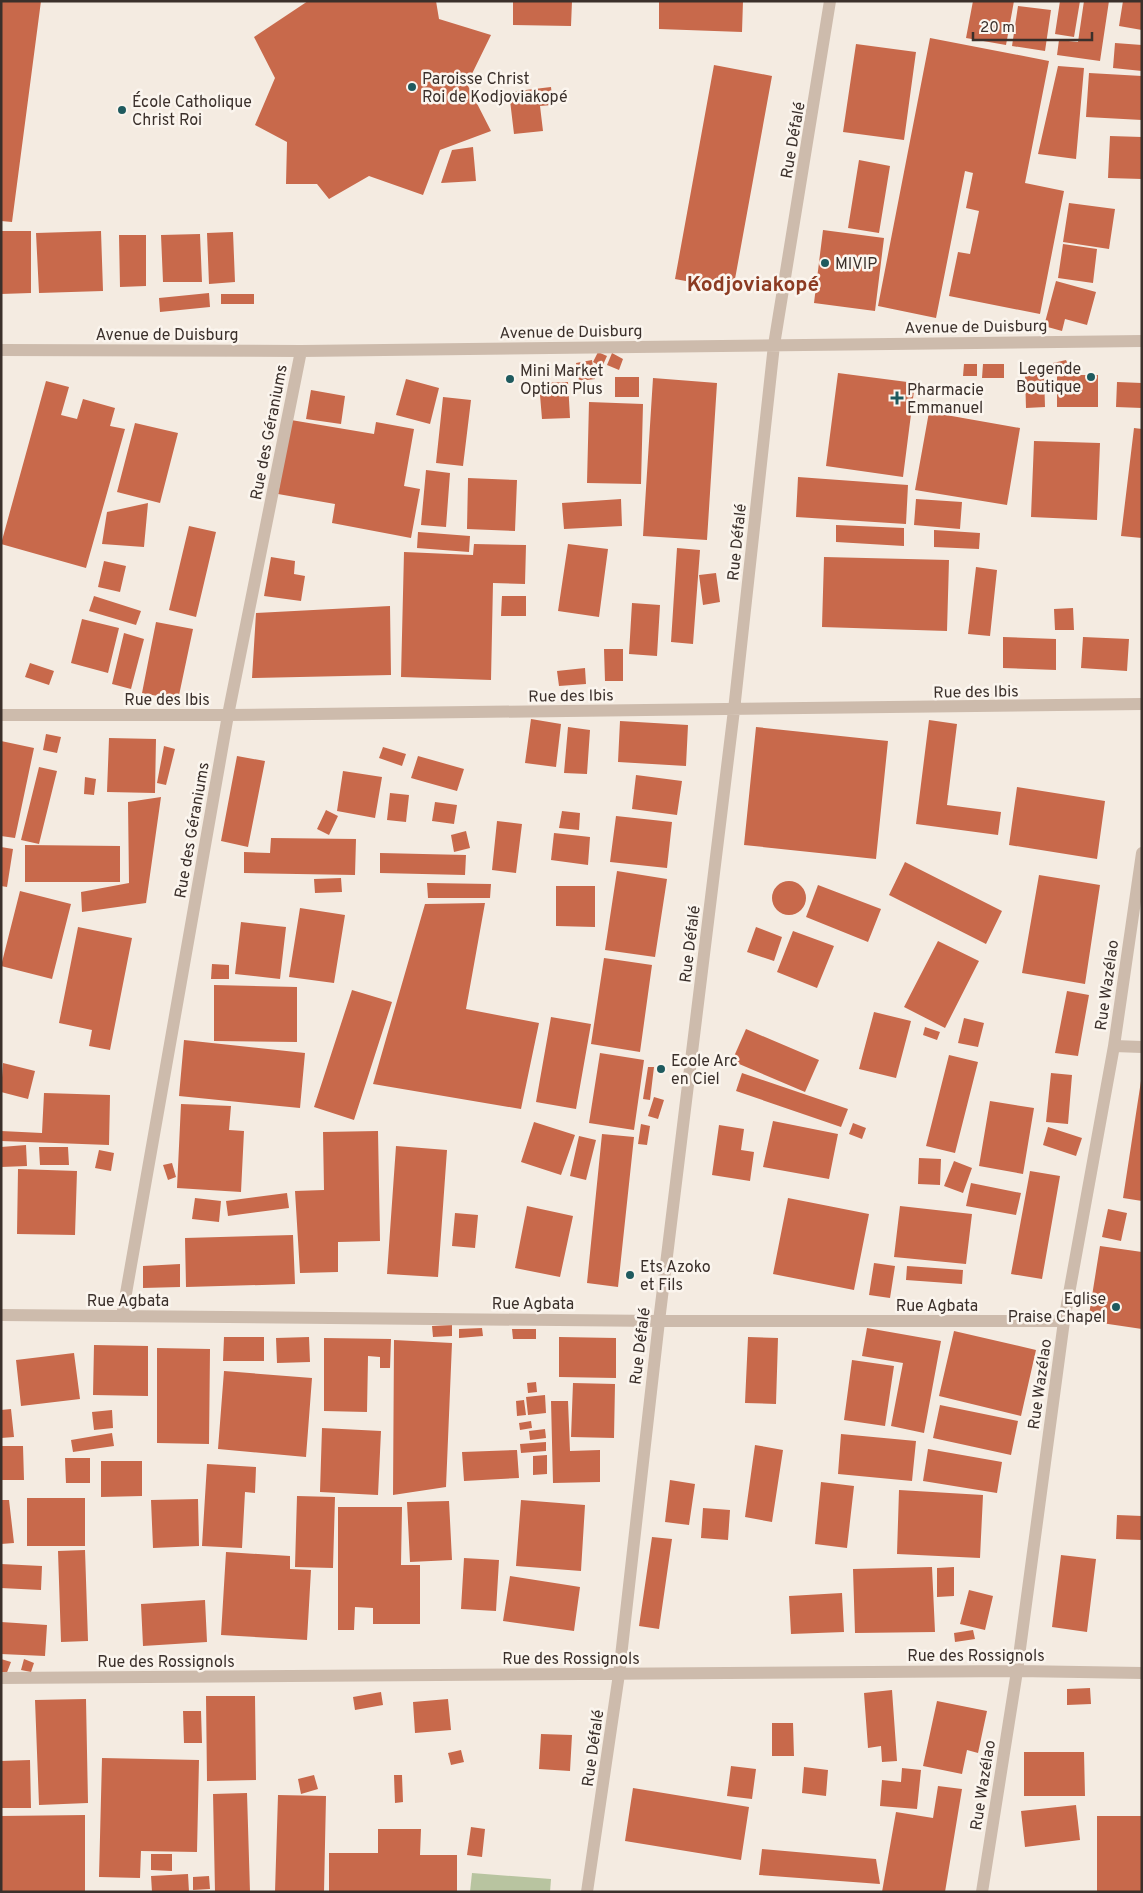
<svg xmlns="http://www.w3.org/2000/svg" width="1143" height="1893" viewBox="0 0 1143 1893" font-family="Overpass,sans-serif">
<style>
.green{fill:#b8c4a0}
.building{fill:#c8694b}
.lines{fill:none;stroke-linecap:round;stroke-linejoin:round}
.minor{stroke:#cdbbac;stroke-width:12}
.poi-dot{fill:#1f5a5e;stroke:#fbf5ee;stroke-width:2}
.labels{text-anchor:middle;stroke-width:5;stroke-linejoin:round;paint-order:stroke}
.poi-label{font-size:16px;fill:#3b302b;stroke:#fbf5ee;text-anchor:start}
.street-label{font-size:16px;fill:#3b302b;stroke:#fbf5ee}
.district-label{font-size:21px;font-weight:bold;fill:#8c3b22;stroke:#fbf5ee}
</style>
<rect width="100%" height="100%" fill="#f4ebe1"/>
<path class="green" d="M472,1873L551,1879L550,1892H470Z"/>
<path class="building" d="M1,1H41L12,222L1,221Z
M308,1H436L439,19L491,35L467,84L491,131L440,150L423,195L369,176L329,199L317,184H286L287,142L255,125L275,78L254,37Z
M513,1H572L571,26L513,25Z
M659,1H743L742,32L659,29Z
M973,1H1014L1006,45L966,38Z
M1060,1H1080L1074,37L1055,34Z
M1084,1H1109L1100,61L1057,55L1059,40L1078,42Z
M1123,1H1142V30L1119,26Z
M1018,6L1051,10L1045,51L1012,46Z
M930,38L1049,61L1025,183L1064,191L1040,314L949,296L958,252L970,254L979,211L966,208L973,173L965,171L936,318L878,306Z
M1115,43L1142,45V71L1113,68Z
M856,44L916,52L904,140L843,132Z
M714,65L772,76L733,290L675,279Z
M1058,66L1084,68L1076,159L1038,154Z
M1089,73L1142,76V120L1086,117Z
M551,87L553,105L540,106L543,131L514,134L509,92Z
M1110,136L1142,137V179L1108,178Z
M473,147L476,181L441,183L452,150Z
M859,160L890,166L879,233L848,228Z
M1069,203L1115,209L1109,249L1063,242Z
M823,230L884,238L875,311L814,303Z
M1,231H31V293L1,294Z
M101,231L103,291L39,293L36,233Z
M233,232L235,282L209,284L207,233Z
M200,234L202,282H163L161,235Z
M119,235H146V286L120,287Z
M1063,244L1097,249L1093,283L1058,278Z
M1056,281L1096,292L1087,325L1065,319L1062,331L1044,326Z
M209,293L210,307L160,312L159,298Z
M221,294H254V304H221Z
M598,352L607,356L602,367L593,362Z
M612,353L623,359L619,370L607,365Z
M592,360L595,379L579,381L576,363Z
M1066,360L1070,369L1055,373L1053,363Z
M964,364H977V376H963Z
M983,364H1004V378H982Z
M838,373L915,383L903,477L826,466Z
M1044,374L1045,407L1026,408L1025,375Z
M1057,375H1098V407H1057Z
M615,377H639V397H615Z
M653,378L717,383L707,540L643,536Z
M406,379L439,388L430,424L396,415Z
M46,381L69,387L61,415L77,419L83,399L115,408L110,426L125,429L86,568L1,544Z
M568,382L570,418L542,419L539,383Z
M1117,382L1142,383V408L1116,407Z
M311,390L345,396L341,424L306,419Z
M443,397L471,400L463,466L436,463Z
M589,402L643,404L641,484L587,483Z
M929,412L1020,428L1007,505L915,490Z
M291,420L374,434L376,422L414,429L404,486L420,489L411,538L332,523L335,504L278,494Z
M135,423L178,433L160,503L117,492Z
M1134,428L1142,429V538L1121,536Z
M1034,441L1100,443L1097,520L1031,517Z
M426,470L450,473L446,527L421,525Z
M798,477L908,485L906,524L796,517Z
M468,478L517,480L515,531L467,529Z
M621,499L622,526L564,529L562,503Z
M916,499L962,502L960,529L914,525Z
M148,503L144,547L102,544L107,512Z
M836,525L904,528V546L836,542Z
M189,526L216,532L196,617L169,610Z
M934,530L980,533L979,549L934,547Z
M418,532L470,536L469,552L417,548Z
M474,544L526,545L525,584L493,583L491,680L401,677L404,552L473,555Z
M568,544L608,549L599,617L558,611Z
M677,548L700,550L693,644L671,642Z
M271,557L295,561L294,574L305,576L301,601L264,596Z
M824,557L949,560L947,631L822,627Z
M104,561L126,566L120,592L98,587Z
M976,567L997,570L990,636L968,634Z
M716,573L720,602L703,605L699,575Z
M94,596L141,611L136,625L89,611Z
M502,596H526V616H501Z
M632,603L660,605L657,656L629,654Z
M390,606L391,675L252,678L256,613Z
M1073,608L1074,630H1055L1054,609Z
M82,619L119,628L108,673L71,663Z
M156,622L193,629L178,700L142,693Z
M124,633L144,639L131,689L112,684Z
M1003,637L1056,639V670L1003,668Z
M1083,637L1129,639L1127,671L1081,668Z
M604,649H623V681H605Z
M30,663L54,671L49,685L25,677Z
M585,668L586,684L559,686L557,671Z
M531,719L561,724L556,767L525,763Z
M929,720L957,724L947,805L1001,812L998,835L916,824Z
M620,721L688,725L686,766L618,762Z
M568,727L590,730L587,774L564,773Z
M756,727L888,741L876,859L744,845Z
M46,734L61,737L57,753L43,750Z
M109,738L156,739L155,793L107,792Z
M1,741L34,748L15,838L1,836Z
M164,746L175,749L166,785L157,783Z
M383,747L406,754L402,766L379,758Z
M237,756L265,761L248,847L221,841Z
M418,756L464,769L457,791L411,778Z
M39,767L57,771L39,844L21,840Z
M343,771L382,777L375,818L337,811Z
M636,775L682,781L677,815L632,809Z
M85,777L96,779L94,795L84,794Z
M1017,787L1105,801L1097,859L1009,845Z
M390,793L409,795L406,822L387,820Z
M161,797L146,903L82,912L81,892L129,883L128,802Z
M435,802L457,805L454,824L432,821Z
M326,810L338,816L329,835L317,829Z
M562,811L580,813L579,830L559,828Z
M616,816L672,822L667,868L610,862Z
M497,821L522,824L516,873L492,870Z
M466,831L470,848L454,852L451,835Z
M554,833L590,837L588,865L551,860Z
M271,838L356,839L355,875L244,873V852L270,853Z
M25,845L120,846V882H25Z
M1,847L13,849L7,887L1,886Z
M380,853L466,855L465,875L380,873Z
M905,862L1002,911L986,944L889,895Z
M617,871L667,879L655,957L605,950Z
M1039,875L1100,885L1085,984L1022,973Z
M341,878L342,892L315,893L314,879Z
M772 898a17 17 0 1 1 34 0a17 17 0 1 1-34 0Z
M427,883L491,884L490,898H428Z
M818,885L881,909L868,942L806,917Z
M556,886H595V927L556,926Z
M20,891L71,904L52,979L1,966Z
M485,903L466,1009L539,1023L521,1109L373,1084L425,904Z
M300,908L345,915L334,983L289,977Z
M241,922L286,927L280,979L235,974Z
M78,927L132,938L110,1050L89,1046L92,1030L59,1023Z
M756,927L782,937L774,961L747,952Z
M793,931L834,946L817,988L777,972Z
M938,941L979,961L945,1028L904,1007Z
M604,958L652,965L640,1052L591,1044Z
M212,964L229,965V979H211Z
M214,985L297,987V1042L214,1041Z
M352,990L392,1002L354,1120L314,1107Z
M1067,991L1089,995L1078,1056L1055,1053Z
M874,1012L911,1021L896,1078L859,1069Z
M551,1017L591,1024L576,1109L536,1102Z
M964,1018L984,1023L978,1047L958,1043Z
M925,1027L940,1032L937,1040L923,1035Z
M746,1029L819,1060L805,1092L732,1061Z
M184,1040L305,1053L300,1108L179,1096Z
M600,1053L644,1060L634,1130L589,1123Z
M949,1055L978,1062L955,1153L926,1146Z
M3,1063L35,1071L28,1099L1,1092Z
M648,1067H654L650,1100L643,1099Z
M742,1073L848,1109L841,1127L736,1091Z
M1051,1073L1072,1075L1068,1124L1046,1122Z
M1141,1081H1142V1201L1123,1198Z
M44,1093L110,1095L109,1145L1,1141V1131L42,1133Z
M654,1097L664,1100L658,1119L648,1116Z
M990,1101L1034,1108L1023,1174L979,1166Z
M181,1104L231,1106L229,1130L244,1131L241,1192L177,1188Z
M773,1121L838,1134L829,1179L763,1167Z
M534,1122L575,1135L561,1175L521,1162Z
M853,1123L866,1128L862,1139L849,1134Z
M641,1124L650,1126L647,1145L638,1144Z
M719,1125L744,1129L741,1150L754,1152L750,1181L712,1175Z
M1048,1127L1082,1138L1076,1156L1043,1145Z
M378,1131L380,1241L338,1242V1272L300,1273L295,1191L324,1190L323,1132Z
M602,1134L634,1137L618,1287L587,1283Z
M579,1136L596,1140L586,1180L570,1176Z
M26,1145L27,1166L1,1167V1147Z
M396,1146L447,1150L438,1277L387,1274Z
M39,1147H68L69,1165H40Z
M99,1150L114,1153L111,1171L95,1168Z
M919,1158L941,1159L940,1185L918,1184Z
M954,1161L972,1168L963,1193L944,1186Z
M172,1163L176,1177L168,1180L163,1165Z
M18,1169L77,1171L75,1235L17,1234Z
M1030,1171L1060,1176L1042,1279L1011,1274Z
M971,1183L1021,1193L1016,1215L966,1206Z
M287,1193L289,1208L228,1216L226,1201Z
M195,1198L221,1201L219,1222L192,1219Z
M788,1198L869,1214L854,1290L773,1274Z
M527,1206L573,1216L560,1277L515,1268Z
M900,1206L972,1214L966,1264L894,1257Z
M1108,1209L1127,1213L1121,1241L1102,1237Z
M455,1213L478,1215L475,1248L452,1246Z
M293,1235L295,1284L186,1287L185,1238Z
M1100,1246L1142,1252V1329L1088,1321Z
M874,1263L895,1266L890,1298L869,1295Z
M180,1264V1287L143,1288V1266Z
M907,1266L963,1270L962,1284L906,1280Z
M452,1325V1336L433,1337L432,1326Z
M482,1328L483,1336L459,1338V1329Z
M867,1328L941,1341L924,1433L891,1426L903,1363L862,1356Z
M512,1329H536V1339H513Z
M954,1331L1036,1350L1021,1416L939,1396Z
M224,1337H264V1361H223Z
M309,1337L310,1362L277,1363L276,1338Z
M559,1337L616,1338V1378L559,1377Z
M748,1337L778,1338L776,1404L745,1403Z
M324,1338L391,1339L390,1368H380V1357L368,1356L367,1412L324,1411Z
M394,1340L452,1343L446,1487L393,1495Z
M94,1345L148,1346V1396L93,1395Z
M157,1348L210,1349L209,1444L157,1443Z
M74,1353L80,1399L21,1406L16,1360Z
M852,1360L894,1366L885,1426L844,1420Z
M224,1371L312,1378L306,1457L218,1449Z
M536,1382L537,1392L528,1393L527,1383Z
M573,1383L615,1384L614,1438L571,1437Z
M545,1395L546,1413L528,1415L526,1397Z
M524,1400L526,1415L517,1416L516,1401Z
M551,1401H568L570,1451L600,1450V1482L553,1483Z
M940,1405L1018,1421L1011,1455L933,1438Z
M11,1409L14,1437L1,1438V1410Z
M112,1410L113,1428L94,1430L92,1412Z
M531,1421L532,1428L520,1430L519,1423Z
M322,1428L381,1431L378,1495L320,1492Z
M545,1429L546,1438L530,1440L529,1431Z
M112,1433L114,1446L73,1452L71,1440Z
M841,1434L916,1441L912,1481L838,1474Z
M546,1442V1451L521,1453L520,1444Z
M755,1445L783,1450L772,1522L745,1517Z
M1,1446H23L24,1480H1Z
M928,1449L1002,1462L997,1493L923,1481Z
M517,1450L519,1478L464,1481L462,1452Z
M547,1455V1474L533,1475V1456Z
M65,1458H90V1483H66Z
M101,1461H142V1496L101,1497Z
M207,1464L256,1467L255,1493L245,1492L242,1548L202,1546Z
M670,1480L695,1484L689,1525L665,1522Z
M821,1482L854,1486L847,1548L815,1544Z
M899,1490L983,1495L980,1558L897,1554Z
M297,1496L335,1497L333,1568L295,1567Z
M27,1498H85V1546H27Z
M198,1499L199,1546L153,1548L151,1500Z
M1,1500H9L14,1543L1,1544Z
M521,1500L585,1505L581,1571L516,1566Z
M449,1501L452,1560L410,1562L407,1502Z
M338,1507H402L401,1565H420V1624H373V1608L355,1607L354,1630H338Z
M703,1508L730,1510L728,1540L701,1538Z
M1117,1515L1142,1516V1540L1116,1539Z
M652,1537L672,1539L659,1629L639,1626Z
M85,1550L88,1641L61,1642L58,1551Z
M226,1552L290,1556V1569L311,1570L307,1640L221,1635Z
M1061,1555L1096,1559L1087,1632L1052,1627Z
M464,1558L499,1560L496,1611L461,1609Z
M1,1564L42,1566L41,1590L1,1588Z
M932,1567L935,1632L855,1633L853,1569Z
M954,1567V1596L937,1597V1568Z
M510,1576L580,1587L574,1631L503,1621Z
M969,1590L993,1596L985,1630L960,1624Z
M842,1593L844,1632L791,1634L789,1596Z
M205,1600L207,1642L143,1646L141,1604Z
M1,1622L47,1625L45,1656L1,1654Z
M973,1630L975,1639L955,1642L954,1633Z
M1,1659L11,1662L6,1675L1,1673Z
M24,1659L34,1663L31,1672L21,1670Z
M1090,1688L1091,1704L1067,1705V1689Z
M892,1690L897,1761L882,1762L881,1746L868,1748L864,1693Z
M381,1692L383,1705L355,1710L353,1697Z
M206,1696H255L256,1780L207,1781Z
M86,1699L88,1803L39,1805L35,1700Z
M448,1699L451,1730L415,1733L413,1702Z
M937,1701L987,1711L978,1753L967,1750L962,1774L923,1766Z
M183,1711H201L202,1743H184Z
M772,1723H793L794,1756H772Z
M541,1734L572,1735L570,1771L539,1769Z
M461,1750L464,1762L451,1765L448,1753Z
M1024,1752H1084L1085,1796H1024Z
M102,1758L199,1760L197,1852L141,1851L140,1878L99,1877Z
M30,1760L31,1808H1V1761Z
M731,1766L756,1769L752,1799L727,1796Z
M804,1767L828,1770L826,1796L802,1793Z
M902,1768L921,1770L917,1809L880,1806L882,1780L901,1782Z
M314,1775L318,1789L301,1794L298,1779Z
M394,1775H402L403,1802L395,1803Z
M938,1786L962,1789L945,1892H882L896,1812L933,1818Z
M633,1788L749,1807L741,1860L625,1841Z
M247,1793L250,1892H215L213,1794Z
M278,1795L326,1796L324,1892H275Z
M1076,1805L1080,1840L1025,1847L1021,1811Z
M85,1815V1892H1V1816Z
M1097,1816H1142V1892H1097Z
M471,1827L485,1829L482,1857L467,1855Z
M378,1829H421L420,1855H457V1892H329V1853H378Z
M762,1849L876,1859L880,1884L759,1875Z
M151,1854H172V1871L151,1870Z
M188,1874L189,1892H152L151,1876Z
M209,1876L210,1889L193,1890V1877Z"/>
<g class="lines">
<path class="minor" d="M1,350L301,351L1142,341
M1,715H228L1142,704
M1114,1046L1142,1047
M1,1315L659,1321H1064
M122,1316L228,715L301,351
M1,1678L1017,1671L1142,1673
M587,1892L619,1674L659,1321L734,710L774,345L830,1
M982,1892L1017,1671L1064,1321L1114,1046L1142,853"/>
</g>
<g class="poi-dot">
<circle cx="412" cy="87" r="5"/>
<circle cx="122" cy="110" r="5"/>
<circle cx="825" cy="263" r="5"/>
<circle cx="1091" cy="377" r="5"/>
<circle cx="510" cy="379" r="5"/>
<path d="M894.5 390.5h5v5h5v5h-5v5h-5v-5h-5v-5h5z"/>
<circle cx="661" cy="1069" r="5"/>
<circle cx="630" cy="1275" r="5"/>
<circle cx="1116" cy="1307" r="5"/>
</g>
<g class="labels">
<g class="poi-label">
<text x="422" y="84">Paroisse Christ<tspan x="422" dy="18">Roi de Kodjoviakopé</tspan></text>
<text x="132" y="107">École Catholique<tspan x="132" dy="18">Christ Roi</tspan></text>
<text x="835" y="269">MIVIP</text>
<text x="1081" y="374" text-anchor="end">Legende<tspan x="1081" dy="18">Boutique</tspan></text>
<text x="520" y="376">Mini Market<tspan x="520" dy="18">Option Plus</tspan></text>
<text x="907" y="395">Pharmacie<tspan x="907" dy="18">Emmanuel</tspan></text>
<text x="671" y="1066">Ecole Arc<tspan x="671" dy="18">en Ciel</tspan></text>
<text x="640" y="1272">Ets Azoko<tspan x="640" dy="18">et Fils</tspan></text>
<text x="1106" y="1304" text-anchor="end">Eglise<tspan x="1106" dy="18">Praise Chapel</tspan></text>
</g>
<g class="street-label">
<text transform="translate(792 140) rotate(-80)" y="6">Rue Défalé</text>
<text transform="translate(976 326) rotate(-1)" y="6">Avenue de Duisburg</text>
<text transform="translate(571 331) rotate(-1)" y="6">Avenue de Duisburg</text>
<text x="167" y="340">Avenue de Duisburg</text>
<text transform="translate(268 432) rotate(-79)" y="6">Rue des Géraniums</text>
<text transform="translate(736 542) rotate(-84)" y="6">Rue Défalé</text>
<text transform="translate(976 691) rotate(-1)" y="6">Rue des Ibis</text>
<text transform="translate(571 695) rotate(-1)" y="6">Rue des Ibis</text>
<text x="167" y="705">Rue des Ibis</text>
<text transform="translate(191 830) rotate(-80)" y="6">Rue des Géraniums</text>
<text transform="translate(689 944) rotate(-83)" y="6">Rue Défalé</text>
<text transform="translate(1106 985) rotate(-82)" y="6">Rue Wazélao</text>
<text x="128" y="1306">Rue Agbata</text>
<text x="533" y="1309">Rue Agbata</text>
<text x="937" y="1311">Rue Agbata</text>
<text transform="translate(639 1346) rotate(-83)" y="6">Rue Défalé</text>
<text transform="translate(1039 1384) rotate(-82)" y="6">Rue Wazélao</text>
<text x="976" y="1661">Rue des Rossignols</text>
<text x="571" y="1664">Rue des Rossignols</text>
<text x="166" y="1667">Rue des Rossignols</text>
<text transform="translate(592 1748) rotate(-82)" y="6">Rue Défalé</text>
<text transform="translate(982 1785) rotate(-81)" y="6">Rue Wazélao</text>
</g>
<g class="district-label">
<text x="753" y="291">Kodjoviakopé</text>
</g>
</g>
<rect width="1143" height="1893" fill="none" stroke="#3b302b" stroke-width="5"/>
<path d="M973 32v8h119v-8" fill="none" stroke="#3b302b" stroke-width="2.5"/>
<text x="980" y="32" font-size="15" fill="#3b302b" stroke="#fbf5ee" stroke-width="4" paint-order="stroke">20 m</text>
</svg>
